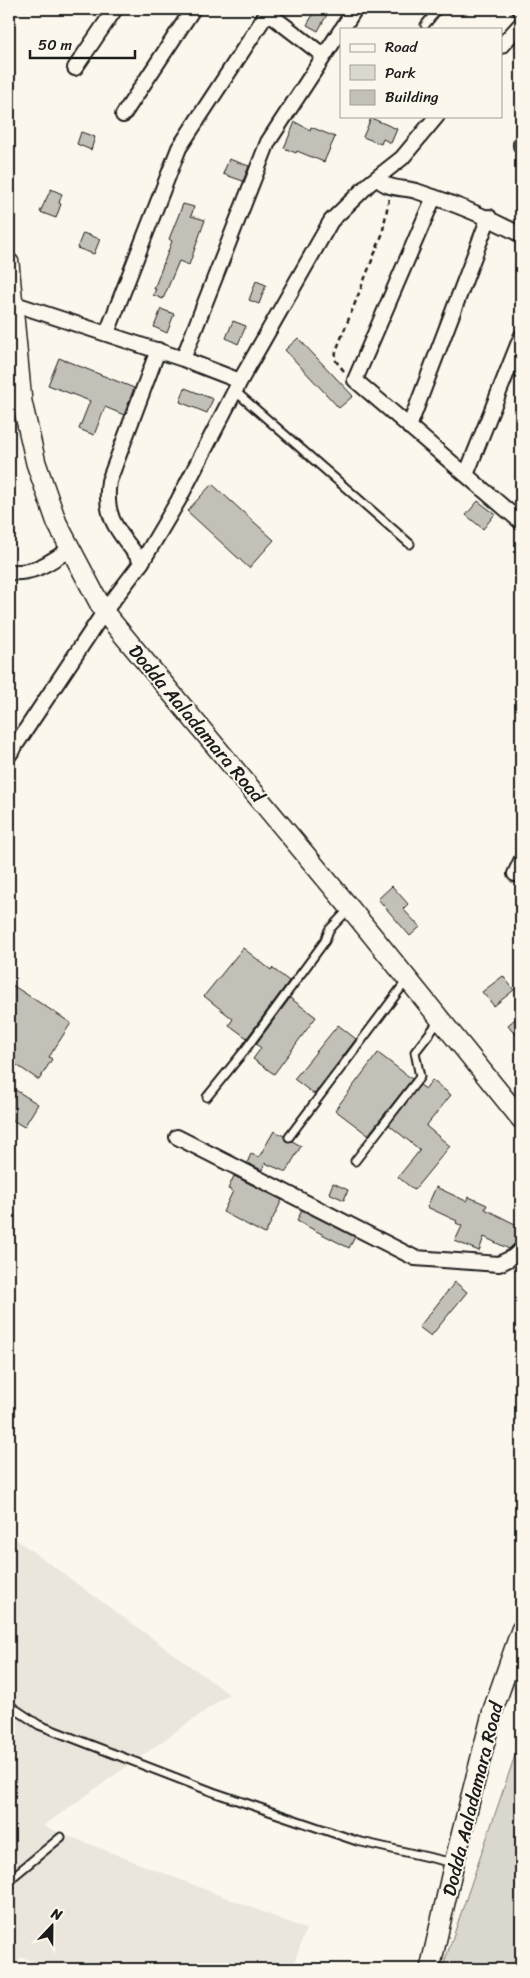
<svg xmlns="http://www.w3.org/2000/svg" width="530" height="1978" viewBox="0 0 530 1978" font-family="Sriracha,sans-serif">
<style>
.built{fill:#eae6dc}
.green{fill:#dad7ce;stroke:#7b7a75}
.building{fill:#c3c0b8;stroke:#1c1c1c}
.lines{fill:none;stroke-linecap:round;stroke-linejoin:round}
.service-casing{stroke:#1c1c1c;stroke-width:11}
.minor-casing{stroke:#1c1c1c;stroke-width:18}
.secondary-casing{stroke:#1c1c1c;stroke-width:22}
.path{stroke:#1c1c1c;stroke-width:2.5;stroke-dasharray:5 4;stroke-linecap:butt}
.service{stroke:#fbf7ec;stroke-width:7}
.minor{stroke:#fbf7ec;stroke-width:14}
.secondary{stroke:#fbf7ec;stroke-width:19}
.labels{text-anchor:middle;stroke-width:4;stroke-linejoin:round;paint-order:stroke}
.street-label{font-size:19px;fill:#1c1c1c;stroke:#fbf7ec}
</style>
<rect width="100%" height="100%" fill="#fbf7ec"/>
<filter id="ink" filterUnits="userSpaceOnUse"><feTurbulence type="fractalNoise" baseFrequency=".02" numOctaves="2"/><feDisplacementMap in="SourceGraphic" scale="10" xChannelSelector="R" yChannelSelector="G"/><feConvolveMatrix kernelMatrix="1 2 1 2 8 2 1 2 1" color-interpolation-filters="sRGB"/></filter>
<g filter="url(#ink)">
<path class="built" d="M14,1538L229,1694L43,1826L306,1929L292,1969H54L20,1957L17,1969H9V1547Z"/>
<path class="green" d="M521,1738V1969H442Z"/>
<path class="building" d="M316,9H330L318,31L307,25Z
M371,118L397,129L391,143L383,139L381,144L363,137Z
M295,122L310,130L311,127L335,137L324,162L297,151L296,153L284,148Z
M81,132L95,137L91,150L77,144Z
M229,159L249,166L243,181L223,174Z
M51,189L62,194L59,203L61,204L56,218L40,212Z
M183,204L194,207L191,216L205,220L189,265L179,261L163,299L153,295L156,289H154L172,241L169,239Z
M83,233L100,239L94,254L77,248Z
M256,281L266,285L259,304L249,300Z
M161,309L174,314L167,333L154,327Z
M233,321L246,326L238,344L226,338Z
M298,338L353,396L339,408L285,350Z
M59,358L134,388L124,415L105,407L94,435L79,429L90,401L48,385Z
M185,388L213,399L207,413L180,402Z
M212,484L274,540L249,568L187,511Z
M478,501L495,514L483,529L466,515Z
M392,886L408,904L403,909L420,927L410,936L378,899Z
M243,948L271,970L272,968L289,981L247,1038L229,1025L233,1019L204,996Z
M503,976L514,990L494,1006L482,992Z
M9,983L71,1023L49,1057L52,1059L39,1080L9,1060Z
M290,998L316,1017L274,1074L253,1059L261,1048L256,1044Z
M521,1014V1041L508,1025Z
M338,1025L356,1039L314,1094L294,1079Z
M378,1053L412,1079L368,1135L335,1110Z
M432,1080L451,1095L426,1126L450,1146L414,1190L398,1177L420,1150L389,1125L420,1085L426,1089Z
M9,1086L38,1104L24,1127L9,1118Z
M274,1131L284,1136L286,1141H292L301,1146L286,1172L265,1163L262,1170L247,1163L251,1154L259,1157Z
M234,1176L282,1200L265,1234L223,1212L233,1191L228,1189Z
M333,1183L348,1190L344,1200L329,1193Z
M436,1187L466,1201L469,1197L487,1205L485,1209L521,1227L515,1243L509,1249L484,1237L479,1251L455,1241L462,1226L456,1223L457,1221L427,1207Z
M302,1210L355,1237L349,1248L297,1221Z
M455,1282L467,1292L431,1336L419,1327Z"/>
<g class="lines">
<g class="service-casing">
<path id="service" d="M515,9L521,15
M425,25L438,9
M235,391L410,544
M207,1097L245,1050L325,941L329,930L350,908
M289,1137L407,980
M355,1161L420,1077L415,1052L440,1020
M9,1705L39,1725L213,1792L357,1841L454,1863
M9,1880L61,1837"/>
</g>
<g class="minor-casing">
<path id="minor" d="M268,13L324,56
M342,29L355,9
M501,46L521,24
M75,68L115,9
M123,115L193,9
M521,146V144
M377,178C388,190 402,187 416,191C453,203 488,217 521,235
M434,197L355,380L521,522
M12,303L183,359L240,381
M107,333L179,148L270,9
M183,359L268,142L341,30
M409,427L489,217
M466,475L521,337
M142,562C120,533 103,520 109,481L158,350
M9,572C35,574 48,563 70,549
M9,755L104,612L142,562L178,501L240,381L331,221L369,184L402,158L437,116
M515,874L521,861
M177,1137L415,1258L499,1264L513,1257L521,1250"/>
</g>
<g class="secondary-casing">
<path id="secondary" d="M9,263L22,402L36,463L57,523L104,612L350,908L521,1119
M430,1969L454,1863L493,1710L521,1630"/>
</g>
<path class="path" d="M344,371L335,360L336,351L382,235L389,199"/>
<use href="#service" class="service"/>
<use href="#minor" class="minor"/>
<use href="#secondary" class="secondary"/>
</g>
</g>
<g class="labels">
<g class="street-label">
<text transform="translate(197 723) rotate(50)" y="7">Dodda Aaladamara Road</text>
<text transform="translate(472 1799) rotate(-76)" y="7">Dodda Aaladamara Road</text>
</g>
</g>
<rect width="530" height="1978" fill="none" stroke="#fbf7ec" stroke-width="30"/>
<rect x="15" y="15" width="500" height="1948" fill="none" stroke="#1c1c1c" stroke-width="2" filter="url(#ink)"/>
<rect x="340" y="28" width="162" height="90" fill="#fbf7ec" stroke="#a29f99"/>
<rect x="350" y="44" width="25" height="8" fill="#fbf7ec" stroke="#a29f99"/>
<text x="385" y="52" font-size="15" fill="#1c1c1c">Road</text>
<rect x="350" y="65" width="25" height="15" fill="#dad7ce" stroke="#a29f99"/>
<text x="385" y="78" font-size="15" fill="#1c1c1c">Park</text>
<rect x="350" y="90" width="25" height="15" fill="#c3c0b8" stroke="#a29f99"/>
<text x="385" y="102" font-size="15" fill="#1c1c1c">Building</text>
<g transform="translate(52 1926) rotate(22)" stroke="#fbf7ec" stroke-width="4" paint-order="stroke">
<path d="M0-4L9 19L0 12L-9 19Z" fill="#1c1c1c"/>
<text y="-8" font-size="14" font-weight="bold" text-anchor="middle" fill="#1c1c1c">N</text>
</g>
<path d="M30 50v8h105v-8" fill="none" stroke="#1c1c1c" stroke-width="2.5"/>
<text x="38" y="50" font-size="15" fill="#1c1c1c" stroke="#fbf7ec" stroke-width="4" paint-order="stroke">50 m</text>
</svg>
